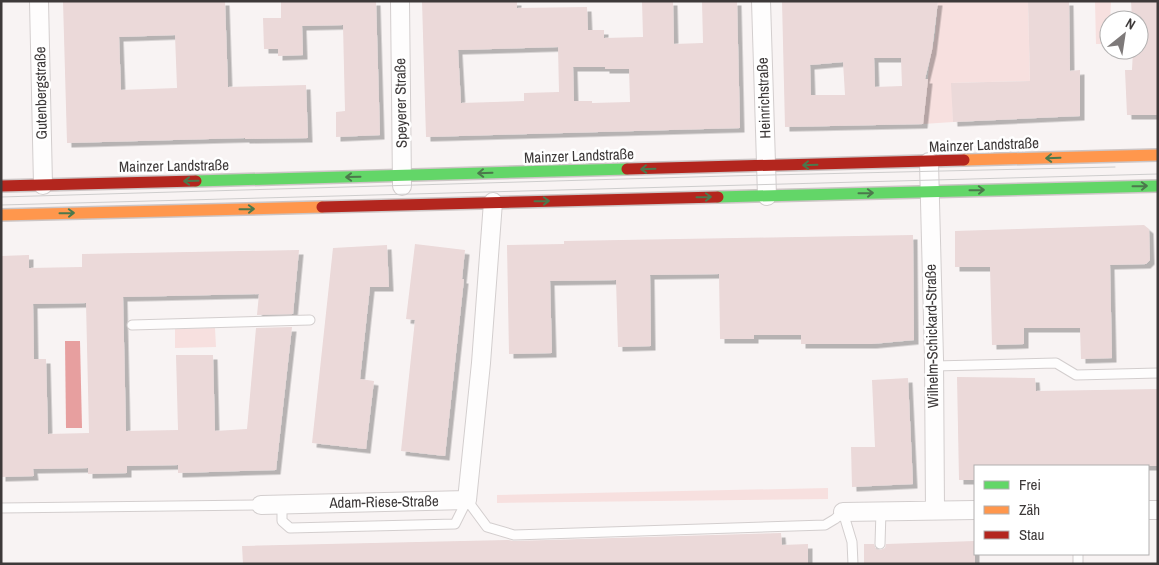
<svg xmlns="http://www.w3.org/2000/svg" width="1159" height="565" viewBox="0 0 1159 565" font-family="'Archivo Narrow',sans-serif">
<style>
.green{fill:#f7e0df}
.water{fill:#e79f9f}
.building{fill:#ebd9d9;fill-rule:evenodd;filter:url(#shadow)}
.lines{fill:none;stroke-linecap:round;stroke-linejoin:round}
.lane-casing{stroke:#d3cece;stroke-width:11}
.street-casing{stroke:#d3cece;stroke-width:20}
.fast-casing{stroke:#ccc5c5;stroke-width:14}
.slow-casing{stroke:#ccc5c5;stroke-width:14}
.jam-casing{stroke:#ccc5c5;stroke-width:14}
.lane{stroke:#fefdfd;stroke-width:9}
.street{stroke:#fefdfd;stroke-width:18}
.fast{stroke:#63d668;stroke-width:11}
.slow{stroke:#ff974d;stroke-width:11}
.jam{stroke:#b3261e;stroke-width:11}
.tram{stroke:#cecdcd;stroke-width:1}
.oneway{stroke:#4c784c}
.labels{text-anchor:middle;stroke-width:5;stroke-linejoin:round;paint-order:stroke}
.street-label{font-size:15px;fill:#3d3939;stroke:#fff}
</style>
<defs>
<filter id="shadow"><feDropShadow dx="4.5" dy="4.5" stdDeviation="0" flood-color="#0004"/></filter>
</defs>
<rect width="100%" height="100%" fill="#f8f3f3"/>
<path class="green" d="M938,1H1028L1030,81L952,83L953,122L923,124L930,58L935,37Z
M1095,1H1111L1109,44H1096Z
M215,328L216,347L175,348V329Z
M828,488V499L497,503V495Z"/>
<path class="water" d="M65,341H80L82,428H66Z"/>
<path class="building" d="M63,1H225L228,87L306,85L308,138L245,139V138L67,143ZM175,35L177,88L121,90L119,37Z
M281,1H376L380,135L336,137V112L345,111L343,25L302,26L303,55L278,56V49H264L263,18H281Z
M422,1H517V8L587,7L588,30H604V38L643,37L642,1H673L674,44L703,43L702,1H737L740,128L426,137ZM558,47L559,92L524,93V101L461,103L458,50ZM573,67H605V69H629L630,102L592,103V101H574Z
M782,1H938L932,50L925,79H928L923,124L785,127ZM874,58H901L902,86L875,87ZM843,62L845,95H811L810,65Z
M1028,1H1069L1070,71L1080,70V116L953,122L951,83L1030,81Z
M1131,1H1158V115H1127L1125,70H1132L1133,50H1139V20H1132Z
M1144,225L1149,229L1150,260L1146,264L1110,265L1112,358L1081,359L1080,328H1024V344L992,345L990,267H955V231Z
M913,235L914,340L872,344H801V335H754V339H720L719,274L650,275L651,346L618,347L616,280L550,281L552,353L509,354L507,245L564,244V241Z
M415,244L465,250L462,279H464L445,456L401,451L415,320L406,319Z
M387,245L389,287H370L360,379L374,381L366,449L312,443L333,248Z
M299,250L293,314L257,315L259,294L123,297L126,431L178,430L176,355H213L215,431L247,429L256,328L292,327L276,470L178,473V465L127,466V473L88,474V468L33,469L34,476L1,477V256L29,255V268L82,267V254ZM86,303L89,433L48,434L46,359H34L33,304Z
M957,377L1035,378L1036,391L1158,389V466H975V480H959Z
M908,378L913,484L852,487L851,447H875L872,380Z
M781,533L782,545L808,544V564H243L242,546L508,540L514,541Z
M975,541V564H864V544H874L876,549L880,550L885,548L886,544Z"/>
<g class="lines">
<g class="lane-casing">
<path id="lane" d="M132,325L310,320
M934,366L1056,363L1076,375L1158,373
M282,504V521L290,528L455,524L467,500L487,527L514,535L825,525L835,519L843,512L852,542L853,564
M1,508L261,505
M880,544L881,511
M1078,564V554"/>
</g>
<g class="street-casing">
<path id="street" d="M39,1L43,185
M400,1L402,186
M761,1L767,196
M929,162L934,359L935,510
M261,505L467,500L481,363L493,202
M1148,510H1158
M843,512L975,510"/>
</g>
<g class="fast-casing">
<path id="fast" d="M196,181L627,169
M718,197L1158,186"/>
</g>
<g class="slow-casing">
<path id="slow" d="M964,160L1158,155
M1,215L322,207"/>
</g>
<g class="jam-casing">
<path id="jam" d="M627,169L964,160
M1,186L196,181
M322,207L718,197"/>
</g>
<use href="#lane" class="lane"/>
<use href="#street" class="street"/>
<use href="#fast" class="fast"/>
<use href="#slow" class="slow"/>
<use href="#jam" class="jam"/>
<path class="tram" d="M1,197L727,176L1115,167
M1,205L1158,174"/>
</g>
<defs><path id="oneway-shaft" d="M-6 0H5M1.5-3L5.5 0L1.5 3" fill="none" stroke-width="1.6" stroke-linecap="round" stroke-linejoin="round" transform="scale(1.25)"/></defs>
<g class="oneway">
<use href="#oneway-shaft" transform="translate(1053 158) rotate(178)"/>
<use href="#oneway-shaft" transform="translate(810 165) rotate(178)"/>
<use href="#oneway-shaft" transform="translate(648 169) rotate(178)"/>
<use href="#oneway-shaft" transform="translate(485 173) rotate(178)"/>
<use href="#oneway-shaft" transform="translate(353 177) rotate(179)"/>
<use href="#oneway-shaft" transform="translate(191 181) rotate(179)"/>
<use href="#oneway-shaft" transform="translate(1140 186) rotate(-1)"/>
<use href="#oneway-shaft" transform="translate(977 190) rotate(-1)"/>
<use href="#oneway-shaft" transform="translate(866 193) rotate(-1)"/>
<use href="#oneway-shaft" transform="translate(704 197) rotate(-1)"/>
<use href="#oneway-shaft" transform="translate(542 201) rotate(-1)"/>
<use href="#oneway-shaft" transform="translate(247 209) rotate(-1)"/>
<use href="#oneway-shaft" transform="translate(67 213) rotate(-1)"/>
</g>
<g class="labels">
<g class="street-label">
<text transform="translate(41 93) rotate(-91)" y="5">Gutenbergstraße</text>
<text transform="translate(764 98) rotate(-92)" y="5">Heinrichstraße</text>
<text transform="translate(401 103) rotate(-91)" y="5">Speyerer Straße</text>
<text transform="translate(984 145) rotate(-2)" y="5">Mainzer Landstraße</text>
<text transform="translate(579 156) rotate(-2)" y="5">Mainzer Landstraße</text>
<text transform="translate(174 166) rotate(-1)" y="5">Mainzer Landstraße</text>
<text transform="translate(932 336) rotate(-91)" y="5">Wilhelm-Schickard-Straße</text>
<text transform="translate(384 502) rotate(-1)" y="5">Adam-Riese-Straße</text>
</g>
</g>
<rect width="1159" height="565" fill="none" stroke="#3d3939" stroke-width="5"/>
<rect x="974" y="465" width="175" height="90" fill="#ffffff" stroke="#b1b0b0"/>
<rect x="984" y="481" width="25" height="8" fill="#63d668" stroke="#b1b0b0"/>
<text x="1019" y="490" font-size="15" fill="#3d3939">Frei</text>
<rect x="984" y="506" width="25" height="8" fill="#ff974d" stroke="#b1b0b0"/>
<text x="1019" y="515" font-size="15" fill="#3d3939">Zäh</text>
<rect x="984" y="531" width="25" height="8" fill="#b3261e" stroke="#b1b0b0"/>
<text x="1019" y="540" font-size="15" fill="#3d3939">Stau</text>
<g transform="translate(1124 35) rotate(30)"><circle r="24" fill="#ffffff" stroke="#b1b0b0"/>
<path d="M0-4L9 19L0 12L-9 19Z" fill="#7e7a7a"/>
<text y="-8" font-size="14" font-weight="bold" text-anchor="middle" fill="#3d3939">N</text>
</g>
</svg>
